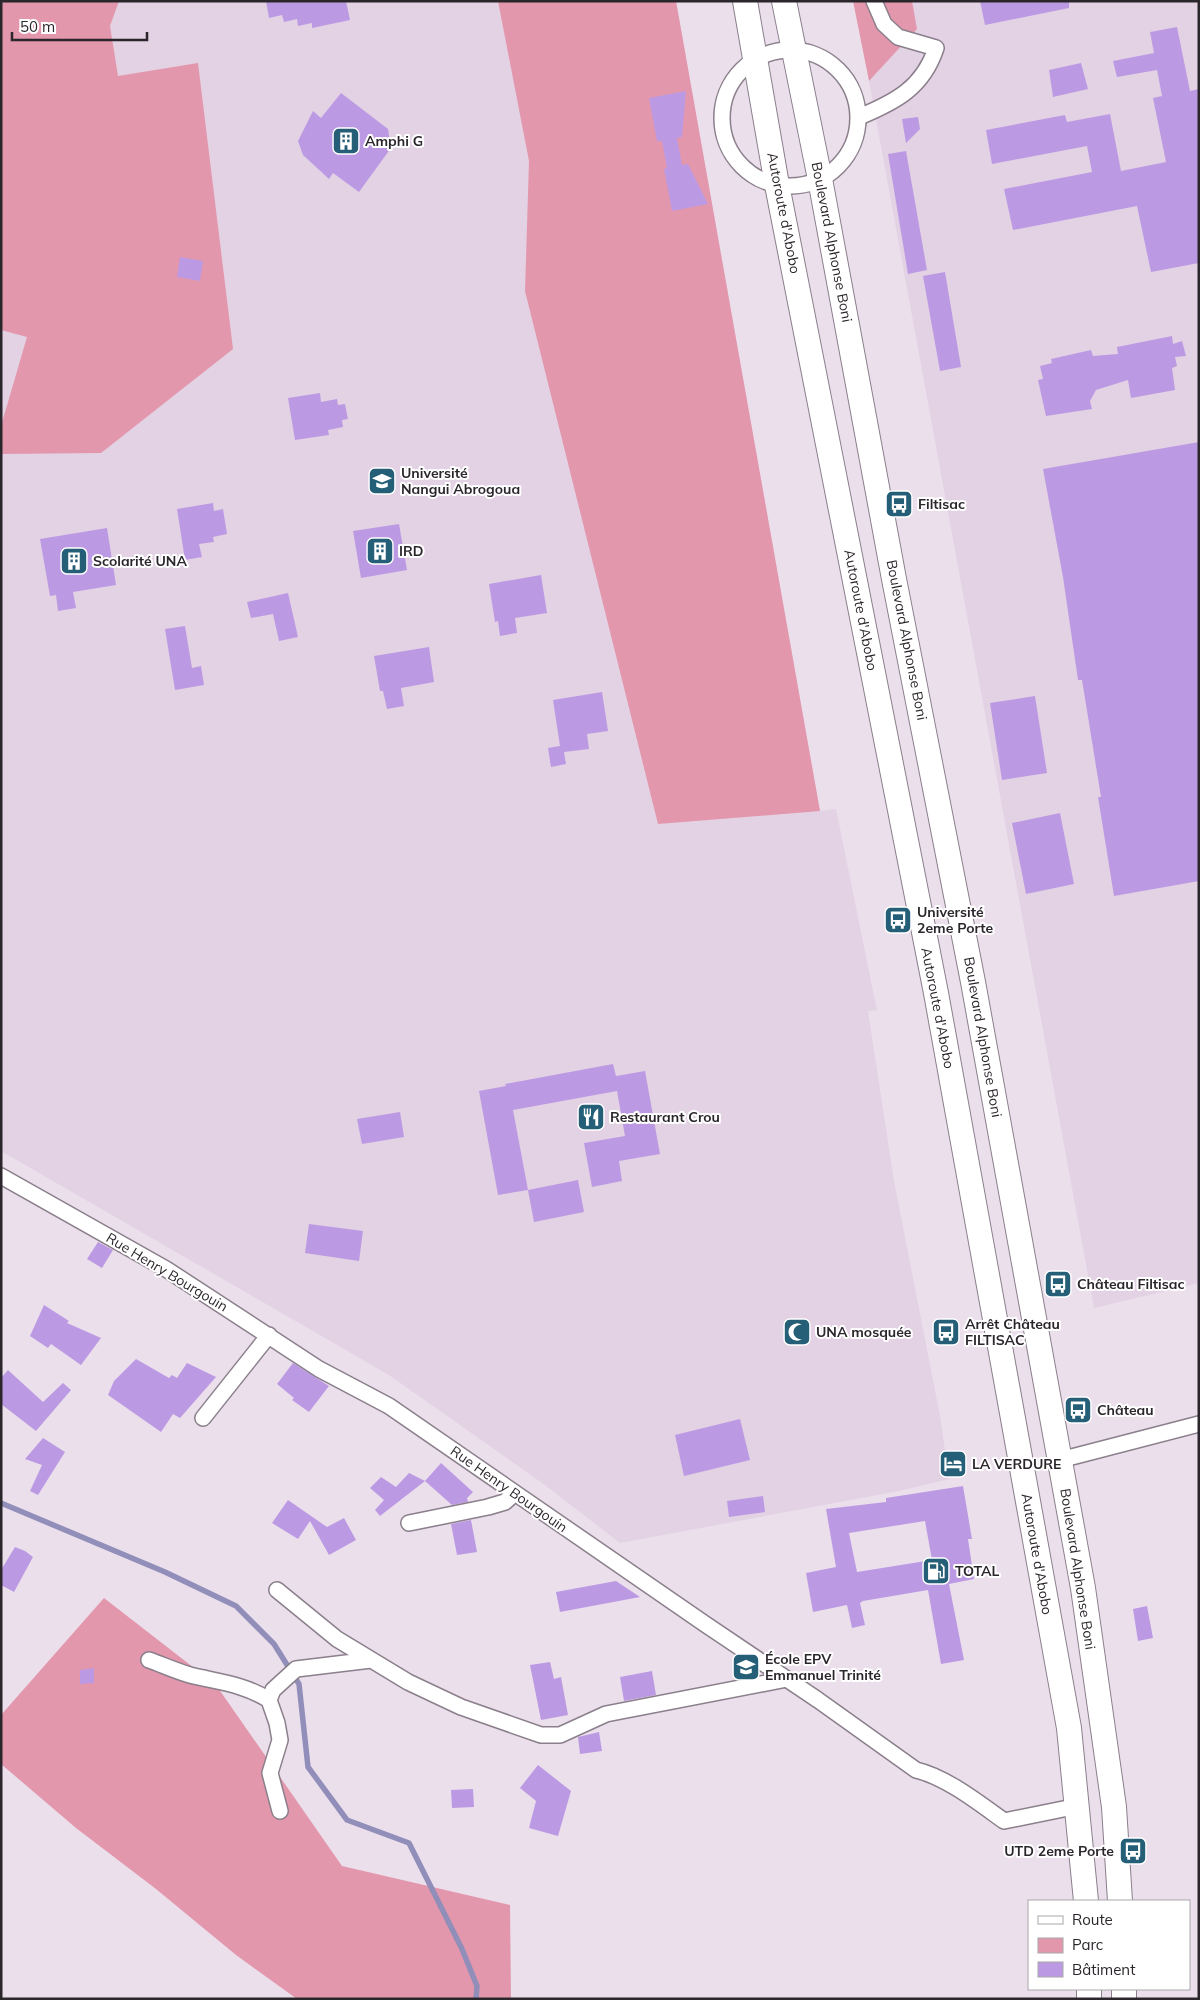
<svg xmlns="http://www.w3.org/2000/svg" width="1200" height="2000" viewBox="0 0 1200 2000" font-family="Mulish,sans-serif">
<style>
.built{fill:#e3d1e4}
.green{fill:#e397ac}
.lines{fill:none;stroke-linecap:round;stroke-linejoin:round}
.stream{stroke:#918eba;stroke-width:5.5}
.building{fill:#bc9ae3;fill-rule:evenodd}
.minor-casing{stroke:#8a7f8b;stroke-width:18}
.primary-casing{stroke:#8a7f8b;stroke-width:26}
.minor{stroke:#fff;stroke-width:15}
.primary{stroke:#fff;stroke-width:24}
.labels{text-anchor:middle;stroke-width:4;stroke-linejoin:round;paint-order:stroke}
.poi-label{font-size:14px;font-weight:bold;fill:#2b262b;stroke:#fff;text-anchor:start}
.street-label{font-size:14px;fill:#2b262b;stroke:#fff}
</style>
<rect width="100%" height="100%" fill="#ebdfec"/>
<path class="built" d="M1,1H676L820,811L836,809L875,1001L877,1010L868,1011L894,1181L940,1416L949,1479L899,1491L620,1543L545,1485L389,1375L1,1151Z
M912,1H1199V1283L1094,1308L869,81L917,29Z"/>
<path class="green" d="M1,1H119L110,26L118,76L198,63L233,349L101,453L1,454V426L27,337L1,330Z
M498,1H676L820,811L658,824L525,291L529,161Z
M853,1H912L917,29L869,81Z
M104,1598L216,1685L342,1866L510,1905L511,1999H297L236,1955L156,1889L76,1828L1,1764V1715Z"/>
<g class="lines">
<path class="stream" d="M1,1503L165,1572L236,1606L274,1644L299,1684L308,1767L347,1820L409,1843L462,1949L477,1986L476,1999"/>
</g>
<path class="building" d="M266,1H346L350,20L312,28V23L298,26L297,19L284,22L282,15L269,18Z
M980,1H1069V8L985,25Z
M1177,27L1190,91L1199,89V263L1151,272L1137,206L1013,230L1004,189L1092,172L1087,146L992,164L986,130L1065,115L1067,122L1110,114L1121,171L1166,162L1153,98L1162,96L1157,70L1117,77L1113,61L1154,53L1150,32Z
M1081,63L1088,89L1053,97L1049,70Z
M686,91L682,137L677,138L682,165L688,164L708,204L672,211L664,169L667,168L662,141H657L649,98Z
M341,93L388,129L391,148L359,192L333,173L329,179L303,155L298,141L313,111L321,118Z
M918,117L920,129L906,143L902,119Z
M906,151L927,270L908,274L888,154Z
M180,257L203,261L200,281L177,277Z
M945,272L961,367L940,371L923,276Z
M1172,336L1173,344L1182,341L1186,356L1175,357L1177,366L1172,368L1175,390L1131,398L1128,380L1096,390L1090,401L1092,409L1046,416L1038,380L1043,379L1040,366L1052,363L1051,359L1091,350L1093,356L1118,354L1117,347Z
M320,393L321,402L337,399L338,405L345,404L348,419L342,420L343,427L328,430L329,435L295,440L288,398Z
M1199,442V881L1114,896L1098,797H1101L1082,680H1078L1063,577L1043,469Z
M213,503L214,511L223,509L227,534L213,537L214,542L199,544L202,557L185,560L177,509Z
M399,524L407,570L361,578L353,531Z
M107,528L116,585L73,592L76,608L58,611L56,595L50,596L40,539Z
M541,575L547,613L515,618L517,633L500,636L498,621L495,622L489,584Z
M288,593L298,637L279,641L273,614L251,618L247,602Z
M185,626L192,668L201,666L204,685L175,690L165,629Z
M429,647L434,682L401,688L404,706L387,709L383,691H380L374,656Z
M602,692L608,731L587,734L589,749L564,752L566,764L551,767L548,748L560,746L553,700Z
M1035,696L1047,773L1002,780L990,703Z
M1060,813L1074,884L1026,894L1012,823Z
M613,1064L616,1076L645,1071L660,1154L619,1161L622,1181L592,1187L584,1143L625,1136L617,1091L513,1110L528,1190L498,1195L479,1091L506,1086L505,1084Z
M400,1112L404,1137L362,1144L357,1119Z
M578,1180L584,1212L534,1222L528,1190Z
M309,1224L363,1231L359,1261L305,1253Z
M98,1242L113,1250L102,1268L87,1259Z
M44,1305L69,1321L67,1323L101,1338L81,1365L51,1344L48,1348L30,1336Z
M136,1359L169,1378L172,1375L177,1378L187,1363L216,1377L180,1418L173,1414L161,1432L108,1395L114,1381Z
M293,1363L329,1386L309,1412L292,1400L294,1398L277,1384Z
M8,1370L43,1402L63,1383L71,1390L36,1431L1,1404V1378Z
M740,1419L750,1460L684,1476L675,1435Z
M43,1438L65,1452L38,1495L30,1491L42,1465L25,1459Z
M441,1463L473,1492L467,1498L468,1502L452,1505L425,1481Z
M409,1473L425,1481L380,1516L375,1510L384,1500L370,1488L381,1477L396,1487Z
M963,1486L972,1539H968L974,1579L949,1584L964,1660L941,1664L928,1590L863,1601L860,1603L865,1625L852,1628L847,1605L813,1612L806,1573L836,1567L826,1509L886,1502V1498ZM925,1521L932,1560L857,1572L849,1533Z
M763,1496L765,1512L729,1517L727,1501Z
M288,1500L327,1527L344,1518L356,1540L329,1555L310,1521L298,1539L272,1523Z
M471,1520L477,1552L457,1555L451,1524Z
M15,1547L25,1551L33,1557L14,1592L1,1585V1570Z
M616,1581L640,1597L560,1612L556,1592Z
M1147,1606L1153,1638L1138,1641L1133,1609Z
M550,1662L554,1679L561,1677L568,1715L541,1720L530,1665Z
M94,1668V1683L80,1684V1670Z
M652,1671L656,1695L624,1701L620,1677Z
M599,1732L602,1751L580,1754L578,1737Z
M538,1765L571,1791L558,1836L529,1828L536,1801L520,1788Z
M473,1789L474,1807L452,1808L451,1790Z"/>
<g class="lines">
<g class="minor-casing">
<path id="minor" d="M722 118a68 68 0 1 1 136 0a68 68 0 1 1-136 0Z
M859,117C895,102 923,88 936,48L898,37L884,24L874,1
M1,1176L166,1269L319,1369L389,1406L705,1624L818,1700L916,1770C946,1777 979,1803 1004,1821L1078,1806
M203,1418L269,1335
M1060,1460L1199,1424
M409,1523L488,1507L505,1502L515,1493
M277,1590L337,1639L408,1682L461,1707L541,1735H560L606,1714L787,1679
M149,1660C163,1665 176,1671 190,1675C218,1682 244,1684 269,1700
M280,1811L270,1773L280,1740L277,1723L269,1700L273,1690L296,1669L371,1660"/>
</g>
<g class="primary-casing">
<path id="primary" d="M745,1L777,185L936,993L1069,1728L1086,1901
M784,1L820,179L894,579L973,982L1083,1588L1114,1807L1120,1901
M1089,1989V1999
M1124,1999V1989"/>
</g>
<use href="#minor" class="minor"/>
<use href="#primary" class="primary"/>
</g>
<defs>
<g id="building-square" transform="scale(1.4375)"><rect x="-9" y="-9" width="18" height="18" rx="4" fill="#255e77" stroke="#fff"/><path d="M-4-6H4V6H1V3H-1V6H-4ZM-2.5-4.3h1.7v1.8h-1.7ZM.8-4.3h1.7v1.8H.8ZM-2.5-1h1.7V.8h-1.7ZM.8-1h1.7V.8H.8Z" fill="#fff"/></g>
<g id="university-square" transform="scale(1.4375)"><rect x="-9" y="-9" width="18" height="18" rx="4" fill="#255e77" stroke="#fff"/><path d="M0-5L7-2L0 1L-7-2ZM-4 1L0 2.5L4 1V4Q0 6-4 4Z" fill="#fff"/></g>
<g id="bus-square" transform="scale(1.4375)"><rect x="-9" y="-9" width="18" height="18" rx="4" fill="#255e77" stroke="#fff"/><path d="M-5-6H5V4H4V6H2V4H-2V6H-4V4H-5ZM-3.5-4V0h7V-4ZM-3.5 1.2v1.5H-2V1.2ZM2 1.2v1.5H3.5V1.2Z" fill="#fff"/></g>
<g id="restaurant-square" transform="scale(1.4375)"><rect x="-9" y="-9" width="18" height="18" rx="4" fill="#255e77" stroke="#fff"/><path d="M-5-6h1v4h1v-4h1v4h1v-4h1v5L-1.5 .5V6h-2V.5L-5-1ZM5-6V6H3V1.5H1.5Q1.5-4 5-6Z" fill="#fff"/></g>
<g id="mosque-square" transform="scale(1.4375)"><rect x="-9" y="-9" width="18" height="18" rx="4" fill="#255e77" stroke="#fff"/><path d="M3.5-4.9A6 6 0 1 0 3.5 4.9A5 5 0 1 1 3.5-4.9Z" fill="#fff"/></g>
<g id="hotel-square" transform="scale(1.4375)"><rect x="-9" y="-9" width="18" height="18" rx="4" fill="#255e77" stroke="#fff"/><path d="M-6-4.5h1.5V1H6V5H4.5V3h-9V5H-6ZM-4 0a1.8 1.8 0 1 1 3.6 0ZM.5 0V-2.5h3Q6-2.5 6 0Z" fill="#fff"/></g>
<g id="fuel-square" transform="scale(1.4375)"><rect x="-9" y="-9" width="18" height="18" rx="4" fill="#255e77" stroke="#fff"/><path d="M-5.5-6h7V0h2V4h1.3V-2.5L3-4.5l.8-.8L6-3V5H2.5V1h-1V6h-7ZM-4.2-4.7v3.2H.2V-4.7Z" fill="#fff"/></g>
<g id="school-square" transform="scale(1.4375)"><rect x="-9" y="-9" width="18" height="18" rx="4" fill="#255e77" stroke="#fff"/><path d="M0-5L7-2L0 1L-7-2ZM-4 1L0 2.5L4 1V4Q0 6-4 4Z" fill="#fff"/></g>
</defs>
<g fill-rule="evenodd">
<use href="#building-square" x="346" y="141"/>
<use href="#university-square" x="382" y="481"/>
<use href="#bus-square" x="899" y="504"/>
<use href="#building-square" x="380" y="551"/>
<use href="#building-square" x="74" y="561"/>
<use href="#bus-square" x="898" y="920"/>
<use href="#restaurant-square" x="591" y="1117"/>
<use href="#bus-square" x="1058" y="1284"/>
<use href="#mosque-square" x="797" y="1332"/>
<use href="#bus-square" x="946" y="1332"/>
<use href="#bus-square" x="1078" y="1410"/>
<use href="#hotel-square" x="953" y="1464"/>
<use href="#fuel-square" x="936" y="1571"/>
<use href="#school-square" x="746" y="1667"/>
<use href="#bus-square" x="1133" y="1851"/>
</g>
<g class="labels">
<g class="poi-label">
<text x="365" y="146">Amphi G</text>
<text x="401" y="478">Université<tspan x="401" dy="16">Nangui Abrogoua</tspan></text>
<text x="918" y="509">Filtisac</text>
<text x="399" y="556">IRD</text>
<text x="93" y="566">Scolarité UNA</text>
<text x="917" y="917">Université<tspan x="917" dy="16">2eme Porte</tspan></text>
<text x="610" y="1122">Restaurant Crou</text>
<text x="1077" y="1289">Château Filtisac</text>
<text x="965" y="1329">Arrêt Château<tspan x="965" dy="16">FILTISAC</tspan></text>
<text x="816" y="1337">UNA mosquée</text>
<text x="1097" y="1415">Château</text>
<text x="972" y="1469">LA VERDURE</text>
<text x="955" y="1576">TOTAL</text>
<text x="765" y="1664">École EPV<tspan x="765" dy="16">Emmanuel Trinité</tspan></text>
<text x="1114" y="1856" text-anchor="end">UTD 2eme Porte</text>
</g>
<g class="street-label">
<text transform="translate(784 213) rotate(79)" y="5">Autoroute d'Abobo</text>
<text transform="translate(832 242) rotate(79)" y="5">Boulevard Alphonse Boni</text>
<text transform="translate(861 610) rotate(79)" y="5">Autoroute d'Abobo</text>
<text transform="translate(907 640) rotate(79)" y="5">Boulevard Alphonse Boni</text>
<text transform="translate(938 1008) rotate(79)" y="5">Autoroute d'Abobo</text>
<text transform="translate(983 1037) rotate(80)" y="5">Boulevard Alphonse Boni</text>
<text transform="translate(167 1272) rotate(31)" y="5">Rue Henry Bourgouin</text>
<text transform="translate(509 1489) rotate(35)" y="5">Rue Henry Bourgouin</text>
<text transform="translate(1037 1554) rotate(80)" y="5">Autoroute d'Abobo</text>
<text transform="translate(1078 1569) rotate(81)" y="5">Boulevard Alphonse Boni</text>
</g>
</g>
<rect width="1200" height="2000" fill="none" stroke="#2b262b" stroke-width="5"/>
<rect x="1028" y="1900" width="162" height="90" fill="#ffffff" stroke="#aaa8aa"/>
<rect x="1038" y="1916" width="25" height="8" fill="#ffffff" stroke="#aaa8aa"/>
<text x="1072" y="1925" font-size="15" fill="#2b262b">Route</text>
<rect x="1038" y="1938" width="25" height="15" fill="#e397ac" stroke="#aaa8aa"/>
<text x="1072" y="1950" font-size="15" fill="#2b262b">Parc</text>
<rect x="1038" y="1962" width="25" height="15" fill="#bc9ae3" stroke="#aaa8aa"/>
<text x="1072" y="1975" font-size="15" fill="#2b262b">Bâtiment</text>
<path d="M12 32v8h135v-8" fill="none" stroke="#2b262b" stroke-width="2.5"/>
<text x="20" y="32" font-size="15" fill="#2b262b" stroke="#ffffff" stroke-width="4" paint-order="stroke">50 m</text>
</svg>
